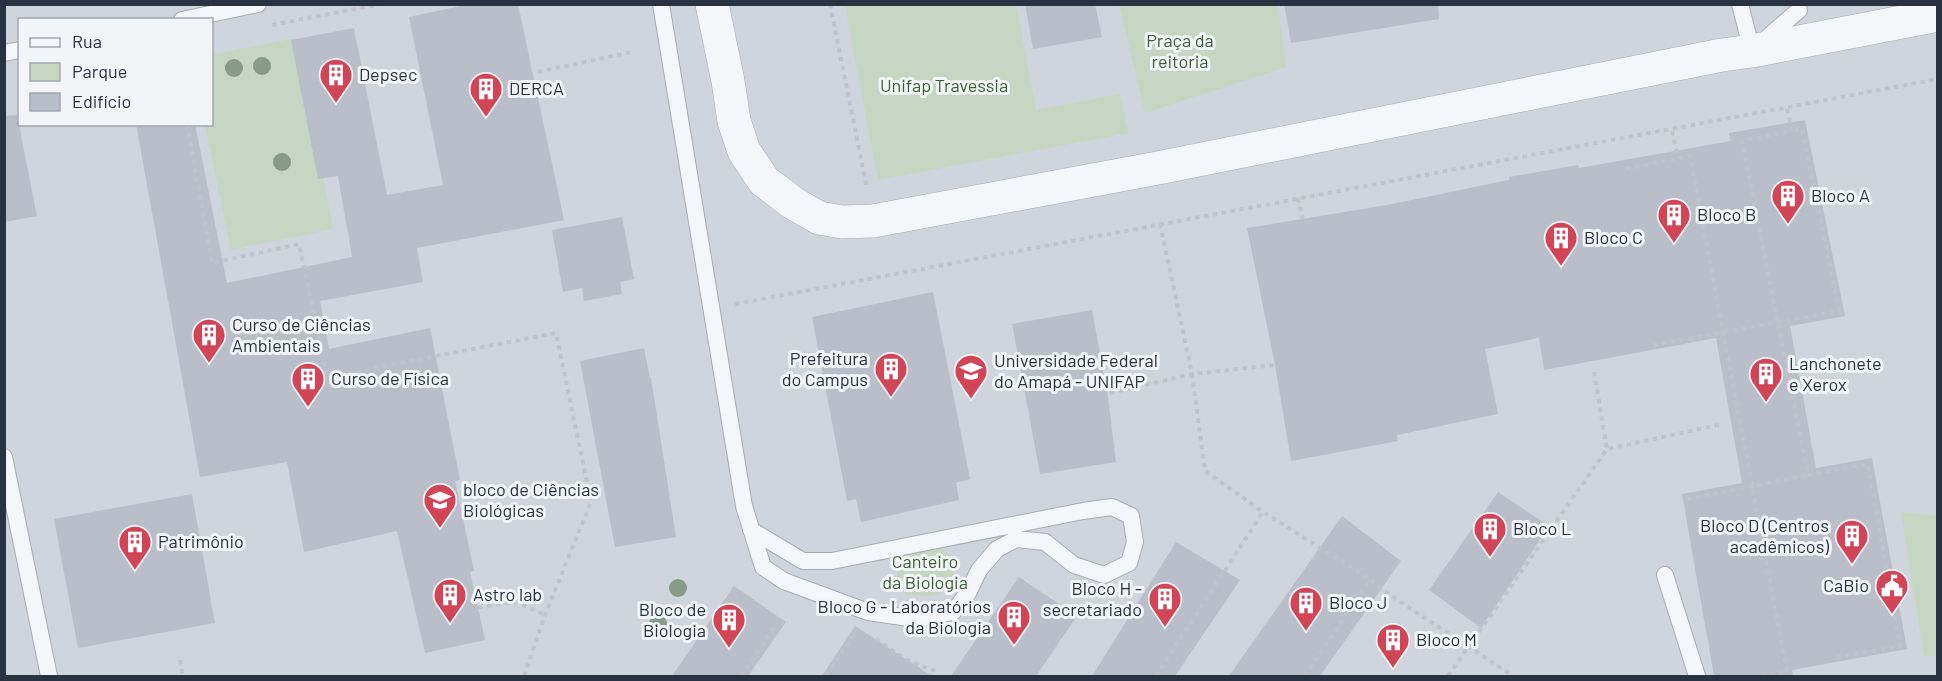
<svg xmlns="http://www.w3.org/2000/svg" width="1942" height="681" viewBox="0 0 1942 681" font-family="Barlow,sans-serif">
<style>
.built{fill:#d0d4dd;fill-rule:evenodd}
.green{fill:#c7d5c3}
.building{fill:#b9bec8}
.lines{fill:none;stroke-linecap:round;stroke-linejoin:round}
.lane-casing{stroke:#a7acb5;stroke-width:18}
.street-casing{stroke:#a7acb5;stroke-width:34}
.path{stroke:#c0c3ca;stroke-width:4;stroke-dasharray:4.5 4.5;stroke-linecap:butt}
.lane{stroke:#f5f6f9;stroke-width:16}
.street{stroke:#f5f6f9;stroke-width:33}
.tree{fill:#879b87}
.labels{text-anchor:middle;stroke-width:6;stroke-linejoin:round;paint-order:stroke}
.park-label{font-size:18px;fill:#3d5f36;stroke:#f2f4f8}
.poi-label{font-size:18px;fill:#293243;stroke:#f2f4f8;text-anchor:start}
</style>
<rect width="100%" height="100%" fill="#e2e5eb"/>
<path class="built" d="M4,5H1937V676H5ZM20,20H212V124H20Z"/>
<path class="green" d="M845,5H1016L1036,110L1120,94L1128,133L878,180Z
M1119,5H1278L1286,67L1145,113Z
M296,38L333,229L231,250L205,125L212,124V57L215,54Z
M1901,512L1937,516V656L1924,655Z
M938,547C949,552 953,556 954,568C956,597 926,599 905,594C895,578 895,569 905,554Z"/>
<path class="building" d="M470,4H518L564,220L417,248L423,282L320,301L329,349L430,328L460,480L455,481L474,571L470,572L485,640L425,653L397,531L304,552L287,462L200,477L136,124H195L227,283L352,257L338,176L318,179L291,40L354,28L387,195L443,185L409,17Z
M1025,4H1095L1102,37L1033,49Z
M1284,4H1438L1439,19L1291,43Z
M17,115L37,216L4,222V116Z
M1805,120L1845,316L1790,326L1816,468L1872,458L1907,649L1792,670L1793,676H1714L1682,494L1742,483L1716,338L1544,370L1539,338L1485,349L1498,414L1397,435L1398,441L1291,461L1275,365L1247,228L1387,205L1509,180V177L1578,165L1579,168L1731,141L1729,133Z
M622,217L634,279L620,282L622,294L584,301L582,288L563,292L552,230Z
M933,292L970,479L956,483L959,500L861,522L856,499L847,501L812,317Z
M1092,310L1108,397L1116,462L1040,474L1012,324Z
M644,348L650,378H651L676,537L615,547L580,361Z
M1498,492L1549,526L1481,628L1429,590Z
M192,494L215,623L78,648L54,519Z
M1342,516L1401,561L1320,676H1229Z
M1176,542L1240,580L1175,676H1092Z
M1019,577L1077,616L1036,676H951Z
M734,586L786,622L748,676H672Z
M855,626L932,676H822Z"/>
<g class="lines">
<g class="lane-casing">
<path id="lane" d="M661,4L744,506L763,567L784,581L868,612L916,619L953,612L968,593L979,570L997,549L1016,539L1045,542L1074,565L1104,575L1129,563L1135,542L1131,516L1112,507L1083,511L832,561H803L751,530
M1740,4L1752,51L1799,10
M182,20L258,4
M4,53L20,50
M4,457L49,676
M1665,575L1697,676"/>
</g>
<g class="street-casing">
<path id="street" d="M712,4L728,81L734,121L744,151L764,181L793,203L819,218L842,222L873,221L1158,168L1722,55L1752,51L1938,15"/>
</g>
<path class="path" d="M830,4L867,189
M272,25L381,4
M538,72L631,52
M212,98V103
M1787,109L1792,131L1742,141L1808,475L1868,464L1900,646L1832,658
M187,124L212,263L299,244L327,377L556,333L591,502L545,615L524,676
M1672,131L1678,159
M1626,169L1690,156L1787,672L1761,676
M1298,198L1303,220
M1160,224L1192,374L1205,471L1263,512L1370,579L1381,589L1513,676
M735,304L1938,79
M1653,345L1839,311L1802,129L1792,131
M1594,372L1607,449
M1110,393L1192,374L1275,365
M1687,499L1808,475
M478,607L516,602L545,615
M876,639L907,660L935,671L932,676
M180,660L183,676
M741,676L777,623
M826,676L854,633
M1156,676L1263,512
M1305,676L1370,579
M1448,676L1607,449L1719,425"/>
<use href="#lane" class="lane"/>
<use href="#street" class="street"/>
</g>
<g class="tree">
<circle cx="262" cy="66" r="9"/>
<circle cx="234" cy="68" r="9"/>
<circle cx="282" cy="162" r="9"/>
<circle cx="678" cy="588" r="9"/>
<circle cx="658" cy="624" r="9"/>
</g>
<defs>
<g id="building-pin" transform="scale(1.725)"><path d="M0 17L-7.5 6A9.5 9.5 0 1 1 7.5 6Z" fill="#d24556" stroke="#f2f4f8"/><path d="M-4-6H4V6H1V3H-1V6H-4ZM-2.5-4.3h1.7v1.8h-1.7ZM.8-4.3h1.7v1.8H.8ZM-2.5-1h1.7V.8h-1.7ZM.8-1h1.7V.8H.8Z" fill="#fff"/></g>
<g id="university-pin" transform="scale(1.725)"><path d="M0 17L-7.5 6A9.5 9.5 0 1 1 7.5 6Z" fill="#d24556" stroke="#f2f4f8"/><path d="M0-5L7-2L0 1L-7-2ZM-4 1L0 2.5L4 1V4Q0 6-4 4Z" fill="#fff"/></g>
<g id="civic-pin" transform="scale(1.725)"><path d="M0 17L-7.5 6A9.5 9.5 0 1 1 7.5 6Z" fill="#d24556" stroke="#f2f4f8"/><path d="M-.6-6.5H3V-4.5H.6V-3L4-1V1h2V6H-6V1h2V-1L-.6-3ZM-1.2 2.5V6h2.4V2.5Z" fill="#fff"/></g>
</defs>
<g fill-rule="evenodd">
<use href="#building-pin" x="336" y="75"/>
<use href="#building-pin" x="486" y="89"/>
<use href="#building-pin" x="1788" y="196"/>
<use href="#building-pin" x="1674" y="215"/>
<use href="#building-pin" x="1561" y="238"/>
<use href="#building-pin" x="209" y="335"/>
<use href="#building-pin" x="891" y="369"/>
<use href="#university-pin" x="971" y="371"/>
<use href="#building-pin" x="1766" y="374"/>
<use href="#building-pin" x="308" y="379"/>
<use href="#university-pin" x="440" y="500"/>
<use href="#building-pin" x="1490" y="529"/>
<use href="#building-pin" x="1852" y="536"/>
<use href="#building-pin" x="135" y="542"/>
<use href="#civic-pin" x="1892" y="586"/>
<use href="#building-pin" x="450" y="595"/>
<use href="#building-pin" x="1165" y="599"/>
<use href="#building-pin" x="1306" y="603"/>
<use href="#building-pin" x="1014" y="617"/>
<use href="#building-pin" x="729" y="620"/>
<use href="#building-pin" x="1393" y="640"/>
</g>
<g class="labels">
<g class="park-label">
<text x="1180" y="47">Praça da<tspan x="1180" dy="21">reitoria</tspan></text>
<text x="944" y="92">Unifap Travessia</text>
<text x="925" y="568">Canteiro<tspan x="925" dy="21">da Biologia</tspan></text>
</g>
<g class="poi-label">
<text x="359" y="81">Depsec</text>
<text x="509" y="95">DERCA</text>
<text x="1811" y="202">Bloco A</text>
<text x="1697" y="221">Bloco B</text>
<text x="1584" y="244">Bloco C</text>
<text x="232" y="331">Curso de Ciências<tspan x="232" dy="21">Ambientais</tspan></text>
<text x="868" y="365" text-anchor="end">Prefeitura<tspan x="868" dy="21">do Campus</tspan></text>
<text x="994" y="367">Universidade Federal<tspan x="994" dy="21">do Amapá - UNIFAP</tspan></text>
<text x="1789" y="370">Lanchonete<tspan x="1789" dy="21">e Xerox</tspan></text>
<text x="331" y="385">Curso de Física</text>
<text x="463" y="496">bloco de Ciências<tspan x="463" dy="21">Biológicas</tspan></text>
<text x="1829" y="532" text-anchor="end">Bloco D (Centros<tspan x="1829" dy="21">acadêmicos)</tspan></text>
<text x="1513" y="535">Bloco L</text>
<text x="158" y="548">Patrimônio</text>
<text x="1869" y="592" text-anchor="end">CaBio</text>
<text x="1142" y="595" text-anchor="end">Bloco H -<tspan x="1142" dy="21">secretariado</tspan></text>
<text x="473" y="601">Astro lab</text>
<text x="1329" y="609">Bloco J</text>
<text x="991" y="613" text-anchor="end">Bloco G - Laboratórios<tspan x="991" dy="21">da Biologia</tspan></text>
<text x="706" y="616" text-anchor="end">Bloco de<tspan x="706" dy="21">Biologia</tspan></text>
<text x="1416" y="646">Bloco M</text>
</g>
</g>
<rect width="1942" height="681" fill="none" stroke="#293243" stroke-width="12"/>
<rect x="18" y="18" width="195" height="108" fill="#f2f4f8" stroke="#a2a6b0" stroke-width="1.5"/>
<rect x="30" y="38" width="30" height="9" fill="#f5f6f9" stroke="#a2a6b0" stroke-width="1.5"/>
<text x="72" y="48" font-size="18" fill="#293243">Rua</text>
<rect x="30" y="63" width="30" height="18" fill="#c7d5c3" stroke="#a2a6b0" stroke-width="1.5"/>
<text x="72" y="78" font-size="18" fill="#293243">Parque</text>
<rect x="30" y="93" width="30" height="18" fill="#b9bec8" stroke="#a2a6b0" stroke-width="1.5"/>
<text x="72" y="108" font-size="18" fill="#293243">Edifício</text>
</svg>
